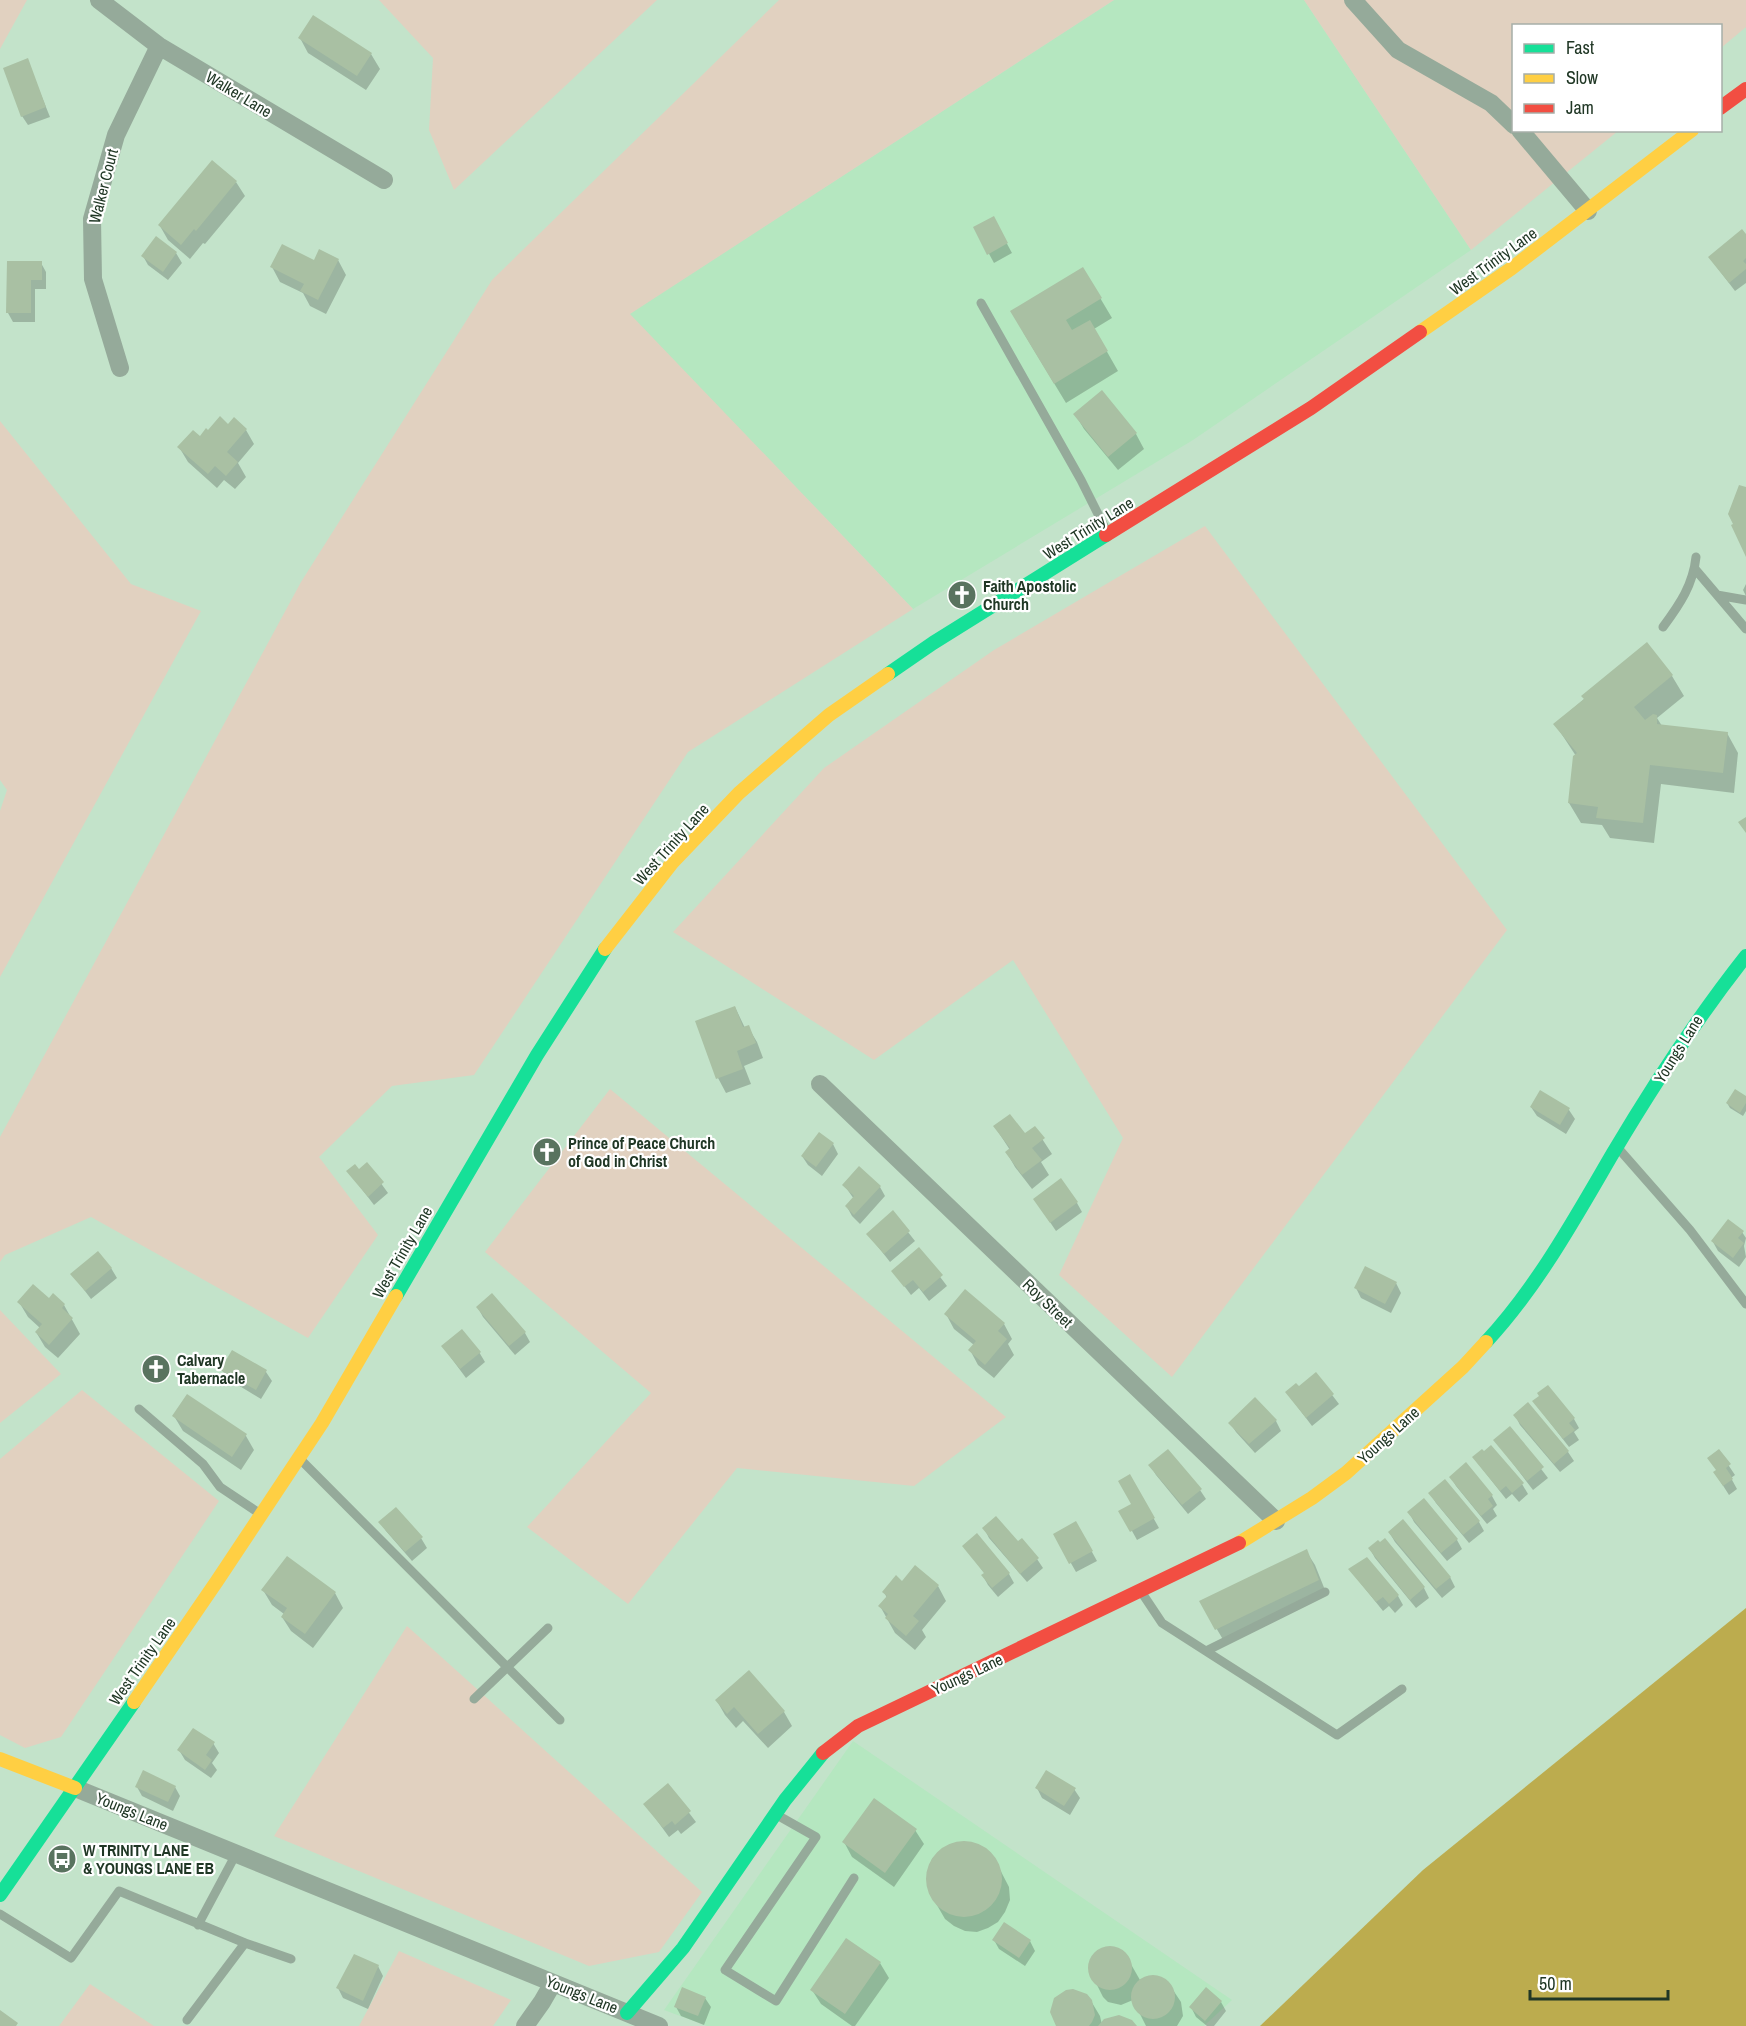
<svg xmlns="http://www.w3.org/2000/svg" width="1746" height="2026" viewBox="0 0 1746 2026" font-family="'Archivo Narrow',sans-serif">
<style>
.built{fill:#b5e7c0}
.green{fill:#e1d1c0}
.water{fill:#bcac4e}
.shadow{fill:#0003}
.building{fill:#a9c0a3}
.lines{fill:none;stroke-linecap:round;stroke-linejoin:round}
.lane{stroke:#95aa9a;stroke-width:9}
.street{stroke:#95aa9a;stroke-width:18}
.fast{stroke:#16e098;stroke-width:14}
.slow{stroke:#ffcf43;stroke-width:14}
.jam{stroke:#f24e42;stroke-width:14}
.labels{text-anchor:middle;stroke-width:4.5;stroke-linejoin:round;paint-order:stroke}
.street-label{font-size:16px;fill:#203725;stroke:#fff}
.poi-label{font-size:16px;font-weight:bold;fill:#203725;stroke:#fff;text-anchor:start}
</style>
<rect width="100%" height="100%" fill="#c3e3ca"/>
<path class="built" d="M1114,0H1304L1471,250L1193,440L913,609L629,314Z
M853,1741L1232,2000L1204,2026H707L664,2010Z"/>
<path class="green" d="M0,0H27L0,49Z
M379,0H657L454,190L429,130L433,58Z
M779,0H1114L630,314L913,609L688,752L474,1075L392,1086L319,1157L378,1235L308,1338L91,1217L5,1255L0,1262V1137L301,582L492,280Z
M1304,0H1746V27L1721,48L1720,26H1514V130L1618,131L1471,250Z
M0,421L131,584L201,611L0,977V811L7,790L0,780Z
M1205,526L1507,930L1172,1377L1059,1275L1123,1138L1013,960L874,1060L673,932L824,768L994,650Z
M610,1089L1006,1417L914,1486L737,1468L628,1604L527,1527L651,1393L485,1252Z
M0,1310L61,1374L0,1423Z
M82,1390L219,1501L61,1737L25,1748L0,1735V1459Z
M407,1626L702,1892L659,1952L589,1966L274,1836Z
M399,1951L511,2000L493,2026H359Z
M90,1984L154,2026H59Z"/>
<path class="water" d="M1746,1608V2026H1260L1423,1870Z"/>
<path class="shadow" d="M314,17L371,54L380,69L366,90L308,53L300,38Z
M27,60L50,117L28,125L22,116Z
M236,182L245,196L205,244L203,243L190,259L168,240L160,226Z
M993,218L1012,253L994,263L975,228Z
M1746,237V283L1735,291L1716,266Z
M176,253L182,263L168,280L148,265L143,256Z
M338,260L346,275L326,314L310,306L303,293L280,282L272,267Z
M41,263L46,272V289H35V322H13L8,313Z
M1083,269L1112,318L1094,329L1118,371L1066,403L1023,332Z
M1102,392L1136,434L1144,449L1118,470L1084,429L1075,414Z
M229,426L246,430L254,444L238,463L246,477L235,489L224,480L217,488L188,462L179,447Z
M1746,584V596L1743,590Z
M1647,645L1672,676L1684,696L1657,718L1662,726L1727,733L1738,753L1734,793L1661,784L1654,843L1610,838L1602,825L1581,823L1569,803L1576,756L1555,724Z
M735,1007L745,1028L748,1027L757,1042L763,1058L744,1066L751,1084L726,1093L718,1078Z
M1540,1092L1569,1110L1575,1119L1566,1134L1537,1116L1531,1107Z
M1746,1098V1111L1743,1116L1730,1108L1727,1103Z
M995,1127L1025,1135L1035,1128L1052,1154L1041,1162L1049,1175L1032,1189L1015,1167L1007,1153L1010,1150Z
M820,1134L833,1144L838,1154L822,1176L808,1165L802,1156Z
M367,1164L388,1193L374,1205L348,1171H359Z
M844,1185L880,1187L885,1196L860,1224L852,1216L847,1207L854,1199Z
M1035,1200L1077,1203L1082,1212L1056,1231Z
M893,1213L915,1241L890,1262L868,1234Z
M1742,1232L1746,1238L1744,1246L1746,1257L1739,1267L1718,1251L1713,1242Z
M919,1249L947,1286L929,1301L919,1288L911,1295L893,1271Z
M111,1268L117,1278L91,1299L72,1274Z
M1396,1283L1401,1293L1391,1313L1361,1298L1356,1288Z
M49,1300L64,1305L80,1334L58,1358L45,1347L36,1332L40,1328L28,1317L19,1302Z
M478,1308L525,1333L530,1342L515,1355L483,1317Z
M946,1314L1004,1324L1012,1339L1008,1344L1014,1355L994,1378L978,1365L970,1350L974,1345L954,1329Z
M443,1347L479,1352L485,1362L466,1378Z
M233,1352L266,1372L272,1381L261,1399L228,1379L222,1370Z
M1316,1374L1339,1404L1312,1426L1287,1393L1299,1388Z
M1255,1399L1276,1421L1281,1431L1255,1453L1236,1432L1230,1423Z
M1534,1402L1574,1419L1579,1428L1574,1432L1579,1440L1569,1447Z
M1515,1415L1568,1452L1574,1461L1560,1472L1520,1425Z
M174,1416L246,1436L254,1450L241,1470L183,1431Z
M1510,1428L1548,1478L1533,1490L1495,1440Z
M1491,1447L1522,1484L1528,1494L1519,1502L1512,1494L1506,1499L1473,1457L1484,1453Z
M1719,1451L1735,1475L1731,1478L1737,1489L1729,1495L1715,1473L1717,1471Z
M1150,1465L1200,1490L1206,1499L1188,1514L1156,1475Z
M1130,1476L1159,1528L1137,1540L1121,1511L1133,1504Z
M1451,1477L1492,1496L1497,1505L1493,1509L1497,1516L1487,1524L1456,1486Z
M1430,1493L1479,1522L1484,1531L1469,1543L1436,1503Z
M1409,1512L1457,1540L1462,1549L1447,1561L1414,1522Z
M380,1522L421,1538L427,1548L412,1561L386,1531Z
M1076,1523L1097,1561L1076,1572L1055,1535Z
M984,1528L1017,1543L1037,1559L1043,1568L1027,1582L989,1538Z
M1389,1532L1450,1577L1455,1587L1442,1598L1395,1542Z
M1385,1541L1424,1588L1429,1598L1416,1608L1375,1558L1370,1549Z
M964,1546L1009,1574L1014,1583L998,1597L988,1585L983,1576L985,1574Z
M1306,1551L1315,1565L1327,1595L1225,1643L1201,1602Z
M1367,1559L1398,1596L1403,1605L1395,1613L1389,1606L1383,1611L1350,1570Z
M915,1567L938,1586L946,1601L922,1630L926,1637L915,1650L895,1633L880,1606L887,1598L884,1592L902,1583Z
M263,1590L335,1593L343,1608L313,1648L291,1631L282,1617L284,1614L272,1605Z
M717,1701L784,1712L792,1726L768,1748L743,1721L736,1728L725,1715Z
M213,1743L219,1753L212,1763L217,1770L211,1778L185,1760L179,1750Z
M668,1785L696,1822L681,1834L678,1830L669,1837L645,1804Z
M137,1787H175L180,1796L173,1811L142,1796Z
M1037,1788L1074,1789L1080,1798L1070,1815L1042,1798Z
M915,1830L924,1844L894,1887L852,1857L844,1842Z
M964,1842L976,1844L987,1850L995,1860L1009,1887L1010,1900L1005,1912L998,1922L988,1928L977,1932L965,1931L954,1926L945,1919L930,1893L927,1882L928,1870L932,1859L940,1851L951,1844Z
M994,1940L1030,1941L1035,1951L1025,1966L999,1949Z
M1111,1947L1124,1952L1140,1980L1154,1976L1167,1981L1181,2002L1183,2016L1177,2026H1146L1133,2000L1121,2005L1108,2002L1103,1997L1089,1969L1093,1956L1098,1951Z
M880,1963L889,1978L855,2026H852L821,2004L812,1990Z
M378,1966L383,1976L368,2009L343,1998L338,1988Z
M705,1998L711,2007L704,2025L681,2016L676,2007Z
M1091,2001L1100,2016L1102,2025L1134,2026H1057Z
M1221,2002L1226,2011L1214,2026H1207L1196,2017L1191,2007Z"/>
<path class="building" d="M313,15L372,53L357,76L298,38Z
M28,58L46,107L21,117L3,68Z
M212,160L237,181L196,231L194,229L181,245L158,225Z
M994,216L1008,243L987,255L973,227Z
M1742,229L1746,234V258L1743,261L1746,264V269L1729,283L1708,257Z
M156,236L177,252L163,272L141,256Z
M282,244L314,260L319,249L339,259L318,300L300,291L304,284L270,267Z
M7,261H42V280H31V313H6Z
M1083,267L1102,298L1066,320L1072,330L1090,320L1108,351L1054,384L1010,311Z
M1102,390L1137,433L1108,457L1073,414Z
M220,416L228,424L234,417L247,429L227,452L238,462L226,476L215,466L208,474L177,447L193,430L200,436L206,428L208,430Z
M1739,485L1746,487V557L1731,525L1733,524L1728,514Z
M1647,642L1673,675L1634,707L1645,720L1653,714L1657,715V724L1728,732L1723,773L1650,765L1643,823L1596,818L1598,807L1568,803L1573,756L1577,753L1553,724L1584,699L1581,696Z
M1746,817V833L1738,822Z
M735,1006L743,1027L749,1025L756,1043L737,1051L743,1069L716,1079L695,1021Z
M1735,1089L1746,1096V1103L1740,1113L1726,1103Z
M1540,1090L1570,1108L1560,1125L1530,1107Z
M1010,1114L1025,1133L1035,1126L1045,1138L1032,1148L1042,1160L1022,1175L1005,1152L1010,1148L993,1126Z
M819,1132L834,1143L816,1167L801,1156Z
M367,1162L384,1182L368,1197L346,1171L355,1164L359,1169Z
M859,1166L881,1186L854,1215L845,1206L854,1196L842,1185Z
M1061,1178L1078,1202L1050,1223L1033,1199Z
M893,1210L910,1231L884,1254L866,1234Z
M1728,1219L1744,1231L1738,1238L1744,1243L1733,1258L1711,1241Z
M919,1247L943,1275L923,1292L913,1280L904,1287L891,1271Z
M98,1251L112,1268L85,1291L70,1274Z
M1365,1266L1397,1282L1385,1304L1354,1288Z
M33,1284L49,1298L53,1293L65,1304L62,1308L73,1318L49,1345L35,1332L42,1324L17,1302Z
M965,1289L1005,1323L998,1331L1007,1339L985,1365L968,1350L976,1341L944,1314Z
M492,1293L526,1332L509,1346L476,1307Z
M462,1329L481,1352L460,1369L441,1346Z
M232,1350L267,1370L256,1390L220,1370Z
M1316,1372L1334,1394L1306,1418L1285,1392L1296,1383L1299,1386Z
M1548,1385L1575,1418L1569,1423L1575,1430L1563,1439L1532,1401L1539,1396L1537,1393Z
M187,1394L247,1434L232,1457L172,1416Z
M1255,1397L1277,1420L1249,1444L1228,1423Z
M1528,1402L1569,1451L1554,1464L1513,1415Z
M1510,1426L1544,1467L1527,1481L1493,1440Z
M1491,1445L1524,1483L1512,1493L1506,1486L1500,1491L1472,1457L1482,1449L1484,1451Z
M1168,1449L1202,1489L1182,1505L1148,1465Z
M1719,1449L1731,1464L1726,1468L1733,1479L1723,1486L1713,1472L1716,1470L1707,1458Z
M1466,1462L1493,1495L1488,1499L1493,1506L1481,1516L1449,1477Z
M1130,1474L1155,1518L1130,1532L1118,1511L1131,1504L1118,1481Z
M1445,1479L1480,1521L1463,1535L1428,1493Z
M1424,1498L1458,1539L1441,1553L1407,1512Z
M396,1507L423,1537L405,1552L378,1522Z
M996,1516L1018,1541L1022,1538L1039,1558L1020,1574L982,1528Z
M1403,1519L1451,1577L1436,1589L1388,1532Z
M1076,1521L1093,1551L1069,1564L1053,1534Z
M977,1533L1010,1573L992,1588L981,1575L984,1573L962,1546Z
M1385,1538L1425,1587L1410,1600L1368,1548L1378,1540L1380,1542Z
M1307,1549L1319,1580L1215,1630L1199,1601Z
M287,1556L336,1592L305,1634L281,1617L287,1608L261,1590Z
M1367,1557L1399,1595L1389,1604L1383,1597L1376,1602L1348,1569Z
M915,1565L939,1585L913,1616L919,1621L906,1636L885,1618L888,1614L878,1606L887,1596L882,1592L896,1575L902,1581Z
M749,1670L785,1711L758,1734L734,1707L727,1714L715,1700Z
M193,1728L215,1742L206,1755L212,1760L205,1770L177,1750Z
M143,1770L176,1786L168,1802L135,1787Z
M1046,1770L1076,1788L1064,1806L1035,1788Z
M668,1783L691,1811L675,1825L672,1821L663,1828L643,1804Z
M874,1798L917,1829L885,1873L842,1842Z
M926 1879a38 38 0 1 1 76 0a38 38 0 1 1-76 0Z
M1004,1922L1031,1940L1019,1958L992,1940Z
M846,1938L881,1962L845,2014L810,1990Z
M1088 1968a22 22 0 1 1 44 0a22 22 0 1 1-44 0Z
M354,1954L379,1965L363,2001L336,1988Z
M1131 1997a22 22 0 1 1 44 0a22 22 0 1 1-44 0Z
M682,1987L706,1997L698,2016L674,2007Z
M1206,1987L1222,2001L1205,2021L1189,2007Z
M1073,1989L1087,1994L1092,2000L1095,2015L1092,2022L1089,2026H1056L1050,2012L1054,1998L1066,1990Z
M0,2010L18,2023L16,2026H0Z
M1119,2015L1132,2020L1137,2026H1098L1104,2019Z"/>
<g class="lines">
<path class="lane" d="M981,303L1081,480L1107,532
M1695,569L1746,629
M1717,595L1746,600
M1663,627C1680,604 1693,585 1696,557
M1618,1148L1690,1230L1746,1304
M139,1409L203,1464L220,1487L259,1513
M300,1459L560,1720
M1142,1593L1162,1623L1337,1735L1402,1689
M1206,1651L1325,1592
M474,1699L548,1628
M777,1815L816,1837L725,1970L776,2001L854,1878
M0,1914L71,1958L119,1891L245,1943L187,2020
M198,1925L236,1854
M245,1943L291,1959"/>
<path class="street" d="M99,0L159,46L384,180
M1353,0L1398,50L1491,103L1514,125
M1520,130L1588,211
M120,368L93,279L92,219L116,135L159,46
M820,1084L1276,1521
M75,1788L659,2026
M525,2026L542,2002L553,1983"/>
<path class="fast" d="M888,674L933,643L1106,535
M396,1296L537,1055L605,949
M1486,1342C1538,1286 1575,1218 1613,1153C1654,1084 1697,1018 1746,956
M0,1895L134,1702
M627,2013L683,1948L785,1800L823,1753"/>
<path class="slow" d="M1420,332L1512,268L1692,130
M605,949L672,863L739,793L829,715L888,674
M1239,1543L1312,1498L1346,1473L1463,1367L1486,1342
M134,1702L217,1581L322,1423L396,1296
M0,1759L75,1788"/>
<path class="jam" d="M1720,108L1746,89
M1106,535L1311,408L1420,332
M823,1753L858,1726L1239,1543"/>
</g>
<defs>
<g id="church-disc" transform="scale(1.5)"><circle r="9.5" fill="#59735f" stroke="#fff"/><path d="M-1.2-6h2.4v3.5h3.3v2.4h-3.3V6h-2.4V-.1h-3.3v-2.4h3.3Z" fill="#fff"/></g>
<g id="bus-disc" transform="scale(1.5)"><circle r="9.5" fill="#59735f" stroke="#fff"/><path d="M-5-6H5V4H4V6H2V4H-2V6H-4V4H-5ZM-3.5-4V0h7V-4ZM-3.5 1.2v1.5H-2V1.2ZM2 1.2v1.5H3.5V1.2Z" fill="#fff"/></g>
</defs>
<g fill-rule="evenodd">
<use href="#church-disc" x="962" y="595"/>
<use href="#church-disc" x="547" y="1152"/>
<use href="#church-disc" x="156" y="1369"/>
<use href="#bus-disc" x="62" y="1859"/>
</g>
<g class="labels">
<g class="street-label">
<text transform="translate(239 94) rotate(31)" y="6">Walker Lane</text>
<text transform="translate(103 186) rotate(-76)" y="6">Walker Court</text>
<text transform="translate(1493 261) rotate(-36)" y="6">West Trinity Lane</text>
<text transform="translate(1088 528) rotate(-32)" y="6">West Trinity Lane</text>
<text transform="translate(671 844) rotate(-48)" y="6">West Trinity Lane</text>
<text transform="translate(1678 1049) rotate(-58)" y="6">Youngs Lane</text>
<text transform="translate(402 1252) rotate(-60)" y="6">West Trinity Lane</text>
<text transform="translate(1048 1303) rotate(44)" y="6">Roy Street</text>
<text transform="translate(1388 1435) rotate(-42)" y="6">Youngs Lane</text>
<text transform="translate(142 1661) rotate(-55)" y="6">West Trinity Lane</text>
<text transform="translate(967 1674) rotate(-25)" y="6">Youngs Lane</text>
<text transform="translate(132 1811) rotate(22)" y="6">Youngs Lane</text>
<text transform="translate(582 1994) rotate(22)" y="6">Youngs Lane</text>
</g>
<g class="poi-label">
<text x="983" y="592">Faith Apostolic<tspan x="983" dy="18">Church</tspan></text>
<text x="568" y="1149">Prince of Peace Church<tspan x="568" dy="18">of God in Christ</tspan></text>
<text x="177" y="1366">Calvary<tspan x="177" dy="18">Tabernacle</tspan></text>
<text x="83" y="1856">W TRINITY LANE<tspan x="83" dy="18">&amp; YOUNGS LANE EB</tspan></text>
</g>
</g>
<rect x="1512" y="24" width="210" height="108" fill="#ffffff" stroke="#a6afa8" stroke-width="1.5"/>
<rect x="1524" y="44" width="30" height="9" fill="#16e098" stroke="#a6afa8" stroke-width="1.5"/>
<text x="1566" y="54" font-size="18" fill="#203725">Fast</text>
<rect x="1524" y="74" width="30" height="9" fill="#ffcf43" stroke="#a6afa8" stroke-width="1.5"/>
<text x="1566" y="84" font-size="18" fill="#203725">Slow</text>
<rect x="1524" y="104" width="30" height="9" fill="#f24e42" stroke="#a6afa8" stroke-width="1.5"/>
<text x="1566" y="114" font-size="18" fill="#203725">Jam</text>
<path d="M1530 1990v9h138v-9" fill="none" stroke="#203725" stroke-width="3"/>
<text x="1539" y="1990" font-size="18" fill="#203725" stroke="#ffffff" stroke-width="4.5" paint-order="stroke">50 m</text>
</svg>
